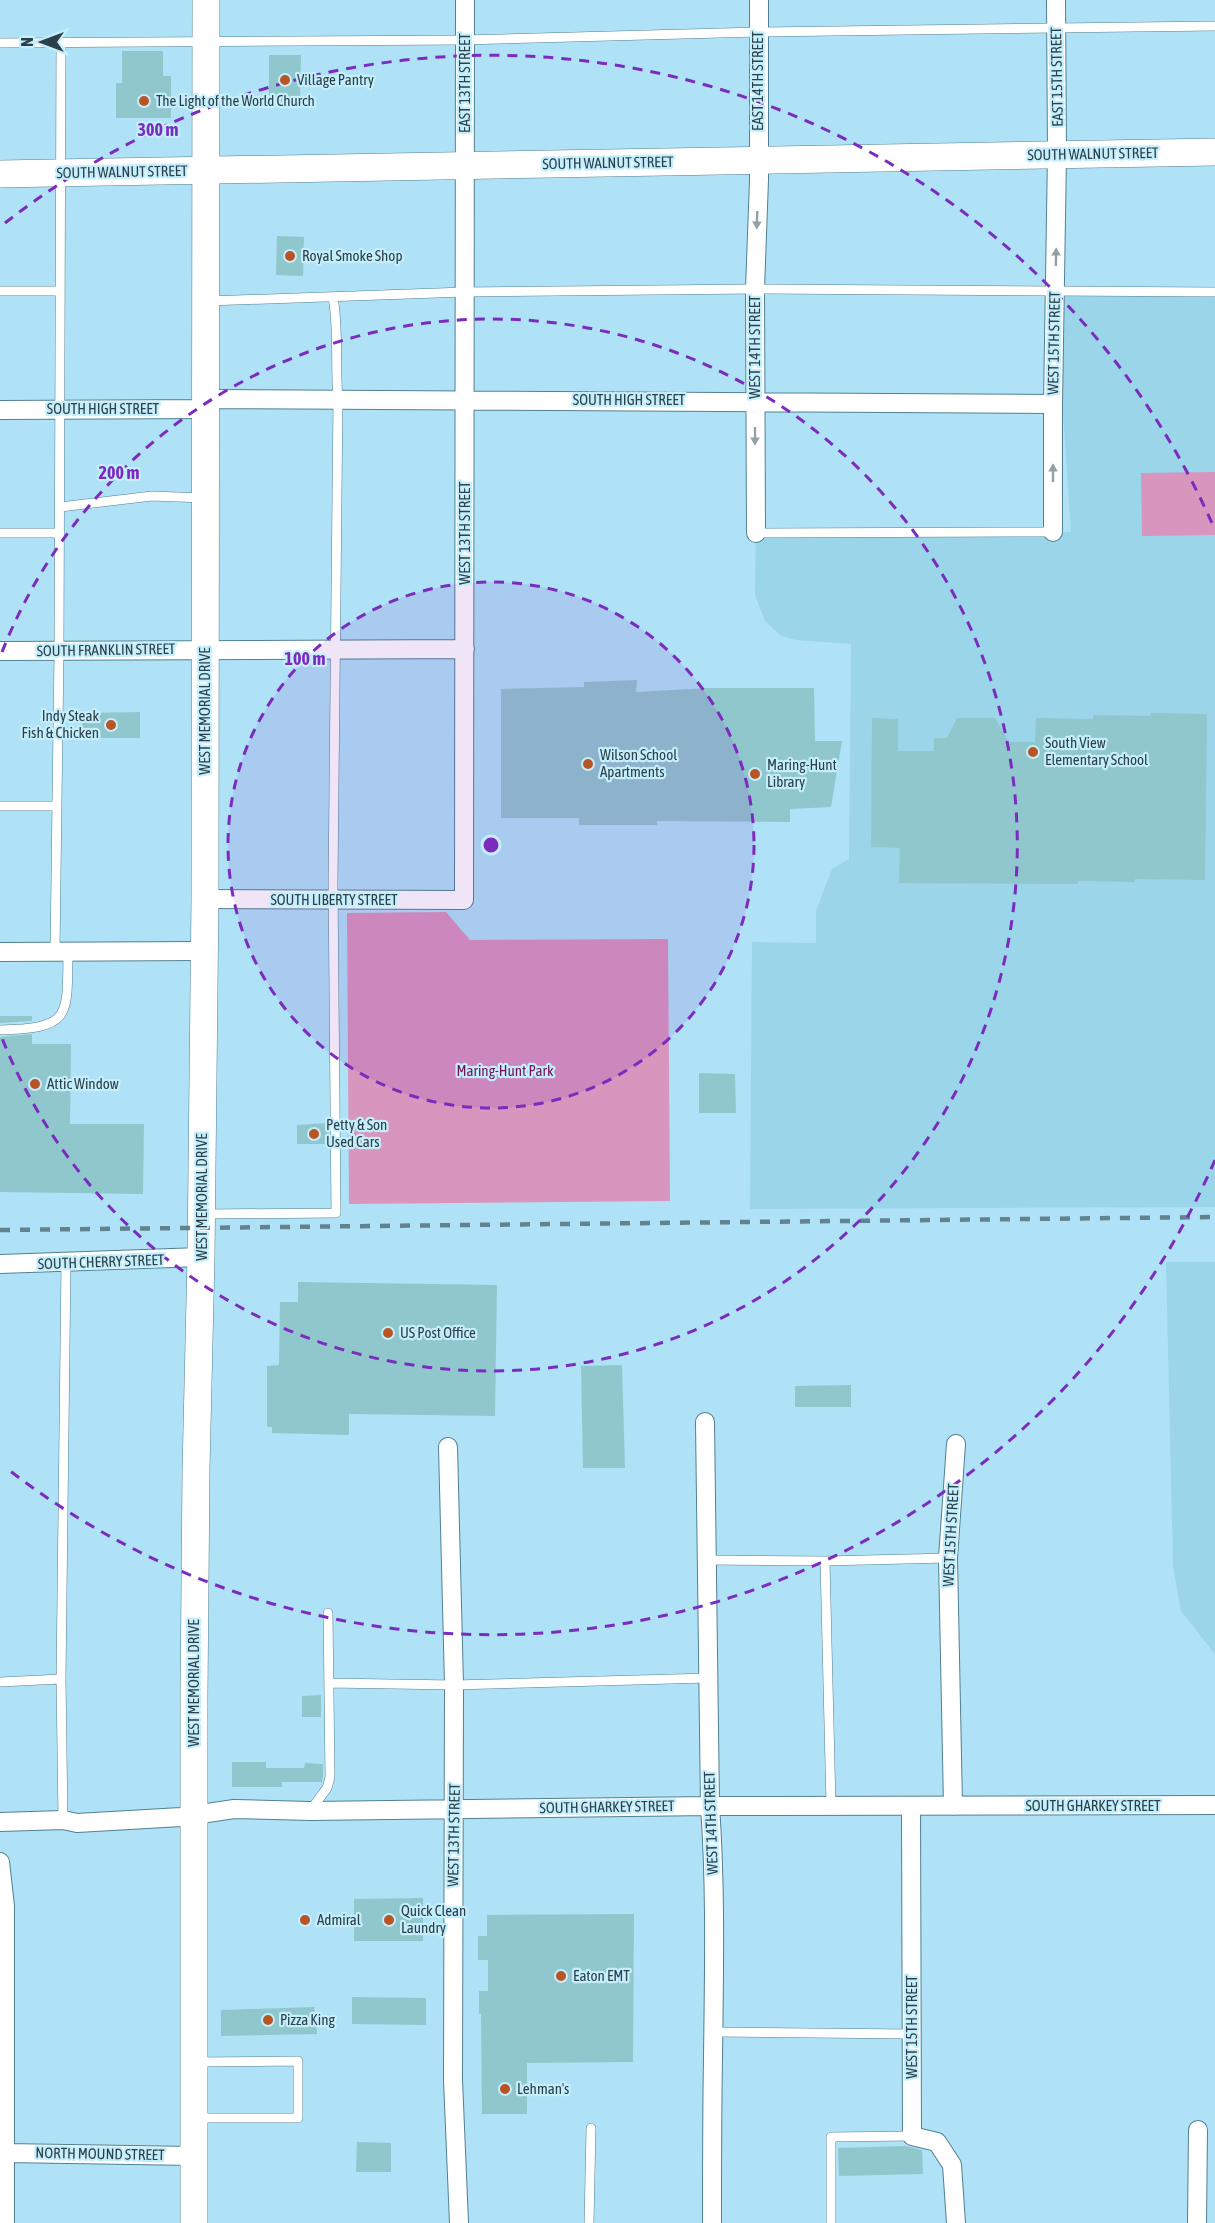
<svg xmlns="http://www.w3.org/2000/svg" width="1215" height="2223" viewBox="0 0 1215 2223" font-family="'Asap Condensed',sans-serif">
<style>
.built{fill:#9ad5ea}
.green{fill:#d895bd}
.building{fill:#8fc7cd}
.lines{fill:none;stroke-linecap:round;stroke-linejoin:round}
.lane-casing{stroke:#518193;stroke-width:10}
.street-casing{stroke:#518193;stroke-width:20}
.secondary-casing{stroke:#518193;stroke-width:28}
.lane{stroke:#fff;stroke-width:9}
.street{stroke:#fff;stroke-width:18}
.secondary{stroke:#fff;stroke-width:27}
.rail{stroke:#618390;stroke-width:4.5;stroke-dasharray:10 10;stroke-linecap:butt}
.oneway{fill:#95a0a4}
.ring{fill:none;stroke:#7b2cbf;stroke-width:3;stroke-dasharray:10 8}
.poi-dot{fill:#b95424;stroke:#c5eefd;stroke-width:2}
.labels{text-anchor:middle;stroke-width:4.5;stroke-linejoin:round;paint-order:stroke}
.street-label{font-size:15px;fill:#2b4048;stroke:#c5eefd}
.poi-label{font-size:15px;fill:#2b4048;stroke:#c5eefd;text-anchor:start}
.park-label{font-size:15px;fill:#741057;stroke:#c5eefd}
.centre{fill:#7b2cbf;stroke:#c5eefd;stroke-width:3}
.ring-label{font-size:18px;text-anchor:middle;font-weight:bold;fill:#7b2cbf;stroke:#c5eefd;stroke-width:4.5;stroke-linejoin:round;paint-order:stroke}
</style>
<rect width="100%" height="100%" fill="#afe2f6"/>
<path class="built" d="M1055,291L1215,292V1207L750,1209L752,942L816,943V911L832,869L849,859L851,644L796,640L781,636L765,621L755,595L756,533L1071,532Z
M1166,1262H1215V1654L1181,1611L1173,1565Z"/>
<path class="green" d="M1215,472V535L1142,536L1141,473Z
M446,912L470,940L668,939L670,1201L349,1204L347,913Z"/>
<path class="building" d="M122,51H163V76H171V118H116V83H122Z
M269,55H301L300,105H269Z
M277,236L304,237L303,276L276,275Z
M637,680L636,692L708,688H814L815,741H842L831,807L790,809V822L657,821V825H579V818H501V689L584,687V682Z
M140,712V738H82V713Z
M1151,713L1207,714L1205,880L1135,879V882L1078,881V884L899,883L900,848L871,847L872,718L898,719V751H934V738H947L957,718H995L1009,742H1035L1036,718L1093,719V715L1151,716Z
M0,1016H32V1021L0,1023Z
M32,1034V1044H71L70,1124H144L143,1194L0,1192V1037Z
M699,1073L735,1074L736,1113H699Z
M328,1123L329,1144H297V1125Z
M298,1282L497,1285L495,1416L349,1414V1435L272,1433V1427H267V1366L279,1365L280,1302H298Z
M622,1365L625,1468H583L581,1366Z
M851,1385V1407H795V1386Z
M321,1695V1717H302V1696Z
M232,1762H266V1768H304L305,1763L323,1764V1776L322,1782H282V1787H232Z
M423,1898V1941H354V1899Z
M634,1914L633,2062L527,2063V2114H482L481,2014H479V1991H488V1960H478V1936H487V1915Z
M352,1997L426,1998V2025L352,2024Z
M314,2007L317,2034L221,2036V2010Z
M357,2142L391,2143V2172H356Z
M906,2146L922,2150L923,2174L839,2176L838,2148Z"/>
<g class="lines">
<g class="lane-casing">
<path id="lane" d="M0,43L465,40L758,32L1215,26
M0,291H60
M208,301L465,292L755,289L1215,292
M60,507L152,496L204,498
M0,533H60
M756,533L1053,532
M0,806H57
M55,952L59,651L61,42
M0,1030C72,1028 67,1017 68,952
M205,1214L336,1213L333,883L338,399C335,365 339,330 333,297
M708,1560L825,1561L948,1558
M825,1561L831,1806
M61,1679L66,1263
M0,1682L61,1679L63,1820
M329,1683L454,1685L709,1678
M310,1811L327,1788L330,1777L328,1613
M715,2032L912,2034
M196,2118H298V2061L197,2062
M589,2223L591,2128
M831,2223V2137L912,2136"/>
</g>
<g class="street-casing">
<path id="street" d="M206,399L1053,404
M0,410L206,409
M1053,532V404L1057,154L1056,0
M756,533L755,289L759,180V0
M0,651L465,649
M205,899L464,900L465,0
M0,952L204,951
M0,1264L201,1257
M705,1422L710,1806C716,1890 714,1974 713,2058C712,2113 712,2168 712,2223
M448,1447L454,1685L453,2080L459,2223
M911,1806L912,2136L937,2142L952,2165L956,2223
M953,1806L948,1558L956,1444
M0,1822L63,1820L77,1823L181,1817L234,1809L310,1811L710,1806L1215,1805
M0,1862L5,1906V2223
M5,2153L194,2156
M1197,2223L1198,2130"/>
</g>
<g class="secondary-casing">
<path id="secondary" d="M0,174L1215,152
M194,2223V1696L196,1470L201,1257L205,899L206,0"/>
</g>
<use href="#lane" class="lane"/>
<use href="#street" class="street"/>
<use href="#secondary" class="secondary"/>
<path class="rail" d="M0,1230L1215,1217"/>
</g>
<defs><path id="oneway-solid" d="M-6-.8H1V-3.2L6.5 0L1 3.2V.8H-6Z" transform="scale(1.5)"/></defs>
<g class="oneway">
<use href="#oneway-solid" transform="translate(757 220) rotate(92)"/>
<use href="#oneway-solid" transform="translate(1056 257) rotate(-89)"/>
<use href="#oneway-solid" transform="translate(755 436) rotate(90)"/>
<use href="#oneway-solid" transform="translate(1053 473) rotate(-90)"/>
</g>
<circle cx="491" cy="845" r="263" fill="#7b2cbf" fill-opacity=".12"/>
<g class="ring">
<circle cx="491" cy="845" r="263"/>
<path d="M2 652A526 526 0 1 1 2 1038"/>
<path d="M1215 1160A789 789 0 0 1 5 1467M5 223A789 789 0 0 1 1215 530"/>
</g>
<g class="poi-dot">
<circle cx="285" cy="80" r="6"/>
<circle cx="144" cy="101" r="6"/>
<circle cx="290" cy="256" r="6"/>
<circle cx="111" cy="725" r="6"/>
<circle cx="1033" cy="752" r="6"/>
<circle cx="588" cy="764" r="6"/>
<circle cx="755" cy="774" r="6"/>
<circle cx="35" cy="1084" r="6"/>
<circle cx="314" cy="1134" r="6"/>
<circle cx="388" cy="1333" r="6"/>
<circle cx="305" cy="1920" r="6"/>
<circle cx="389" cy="1920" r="6"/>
<circle cx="561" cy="1976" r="6"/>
<circle cx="268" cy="2020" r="6"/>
<circle cx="505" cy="2089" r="6"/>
</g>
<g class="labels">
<g class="street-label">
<text transform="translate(1057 77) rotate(-91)" y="5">EAST 15TH STREET</text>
<text transform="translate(758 81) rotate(-90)" y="5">EAST 14TH STREET</text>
<text transform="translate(465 83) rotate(-90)" y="5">EAST 13TH STREET</text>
<text transform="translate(1093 154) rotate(-1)" y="5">SOUTH WALNUT STREET</text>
<text transform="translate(608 163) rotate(-1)" y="5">SOUTH WALNUT STREET</text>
<text transform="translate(122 172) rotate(-1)" y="5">SOUTH WALNUT STREET</text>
<text transform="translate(1054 343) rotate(-89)" y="5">WEST 15TH STREET</text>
<text transform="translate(755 347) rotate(-90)" y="5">WEST 14TH STREET</text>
<text x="629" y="405">SOUTH HIGH STREET</text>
<text x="103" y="414">SOUTH HIGH STREET</text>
<text transform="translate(465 533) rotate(-90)" y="5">WEST 13TH STREET</text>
<text transform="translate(106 650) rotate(-1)" y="5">SOUTH FRANKLIN STREET</text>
<text transform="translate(205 711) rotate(-90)" y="5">WEST MEMORIAL DRIVE</text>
<text x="334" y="905">SOUTH LIBERTY STREET</text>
<text transform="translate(202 1197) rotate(-90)" y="5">WEST MEMORIAL DRIVE</text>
<text transform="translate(101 1262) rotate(-2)" y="5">SOUTH CHERRY STREET</text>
<text transform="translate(951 1535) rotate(-87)" y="5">WEST 15TH STREET</text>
<text transform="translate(194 1683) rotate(-90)" y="5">WEST MEMORIAL DRIVE</text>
<text x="1093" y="1811">SOUTH GHARKEY STREET</text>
<text transform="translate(607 1807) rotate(-1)" y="5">SOUTH GHARKEY STREET</text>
<text transform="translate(711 1823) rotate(-92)" y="5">WEST 14TH STREET</text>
<text transform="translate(454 1835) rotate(-89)" y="5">WEST 13TH STREET</text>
<text transform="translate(912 2027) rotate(-90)" y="5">WEST 15TH STREET</text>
<text transform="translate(100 2154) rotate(1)" y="5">NORTH MOUND STREET</text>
</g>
<g class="poi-label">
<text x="297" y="85">Village Pantry</text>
<text x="156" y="106">The Light of the World Church</text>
<text x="302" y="261">Royal Smoke Shop</text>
<text x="99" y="721" text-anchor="end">Indy Steak<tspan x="99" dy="17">Fish &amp; Chicken</tspan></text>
<text x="1045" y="748">South View<tspan x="1045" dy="17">Elementary School</tspan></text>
<text x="600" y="760">Wilson School<tspan x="600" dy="17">Apartments</tspan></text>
<text x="767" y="770">Maring-Hunt<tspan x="767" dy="17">Library</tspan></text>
<text x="47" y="1089">Attic Window</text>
<text x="326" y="1130">Petty &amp; Son<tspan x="326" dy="17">Used Cars</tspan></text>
<text x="400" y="1338">US Post Office</text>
<text x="401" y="1916">Quick Clean<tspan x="401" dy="17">Laundry</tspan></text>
<text x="317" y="1925">Admiral</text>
<text x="573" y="1981">Eaton EMT</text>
<text x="280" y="2025">Pizza King</text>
<text x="517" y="2094">Lehman's</text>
</g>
<g class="park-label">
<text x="505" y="1076">Maring-Hunt Park</text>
</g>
</g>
<circle cx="491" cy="845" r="9" class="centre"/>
<g class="ring-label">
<text x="158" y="136">300 m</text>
<text x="119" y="479">200 m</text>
<text x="305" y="665">100 m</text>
</g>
<g transform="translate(42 42) rotate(270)" stroke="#c5eefd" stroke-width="4.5" paint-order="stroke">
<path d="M0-4.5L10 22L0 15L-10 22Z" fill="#2b4048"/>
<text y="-9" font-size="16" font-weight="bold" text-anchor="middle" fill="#2b4048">N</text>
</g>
</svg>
